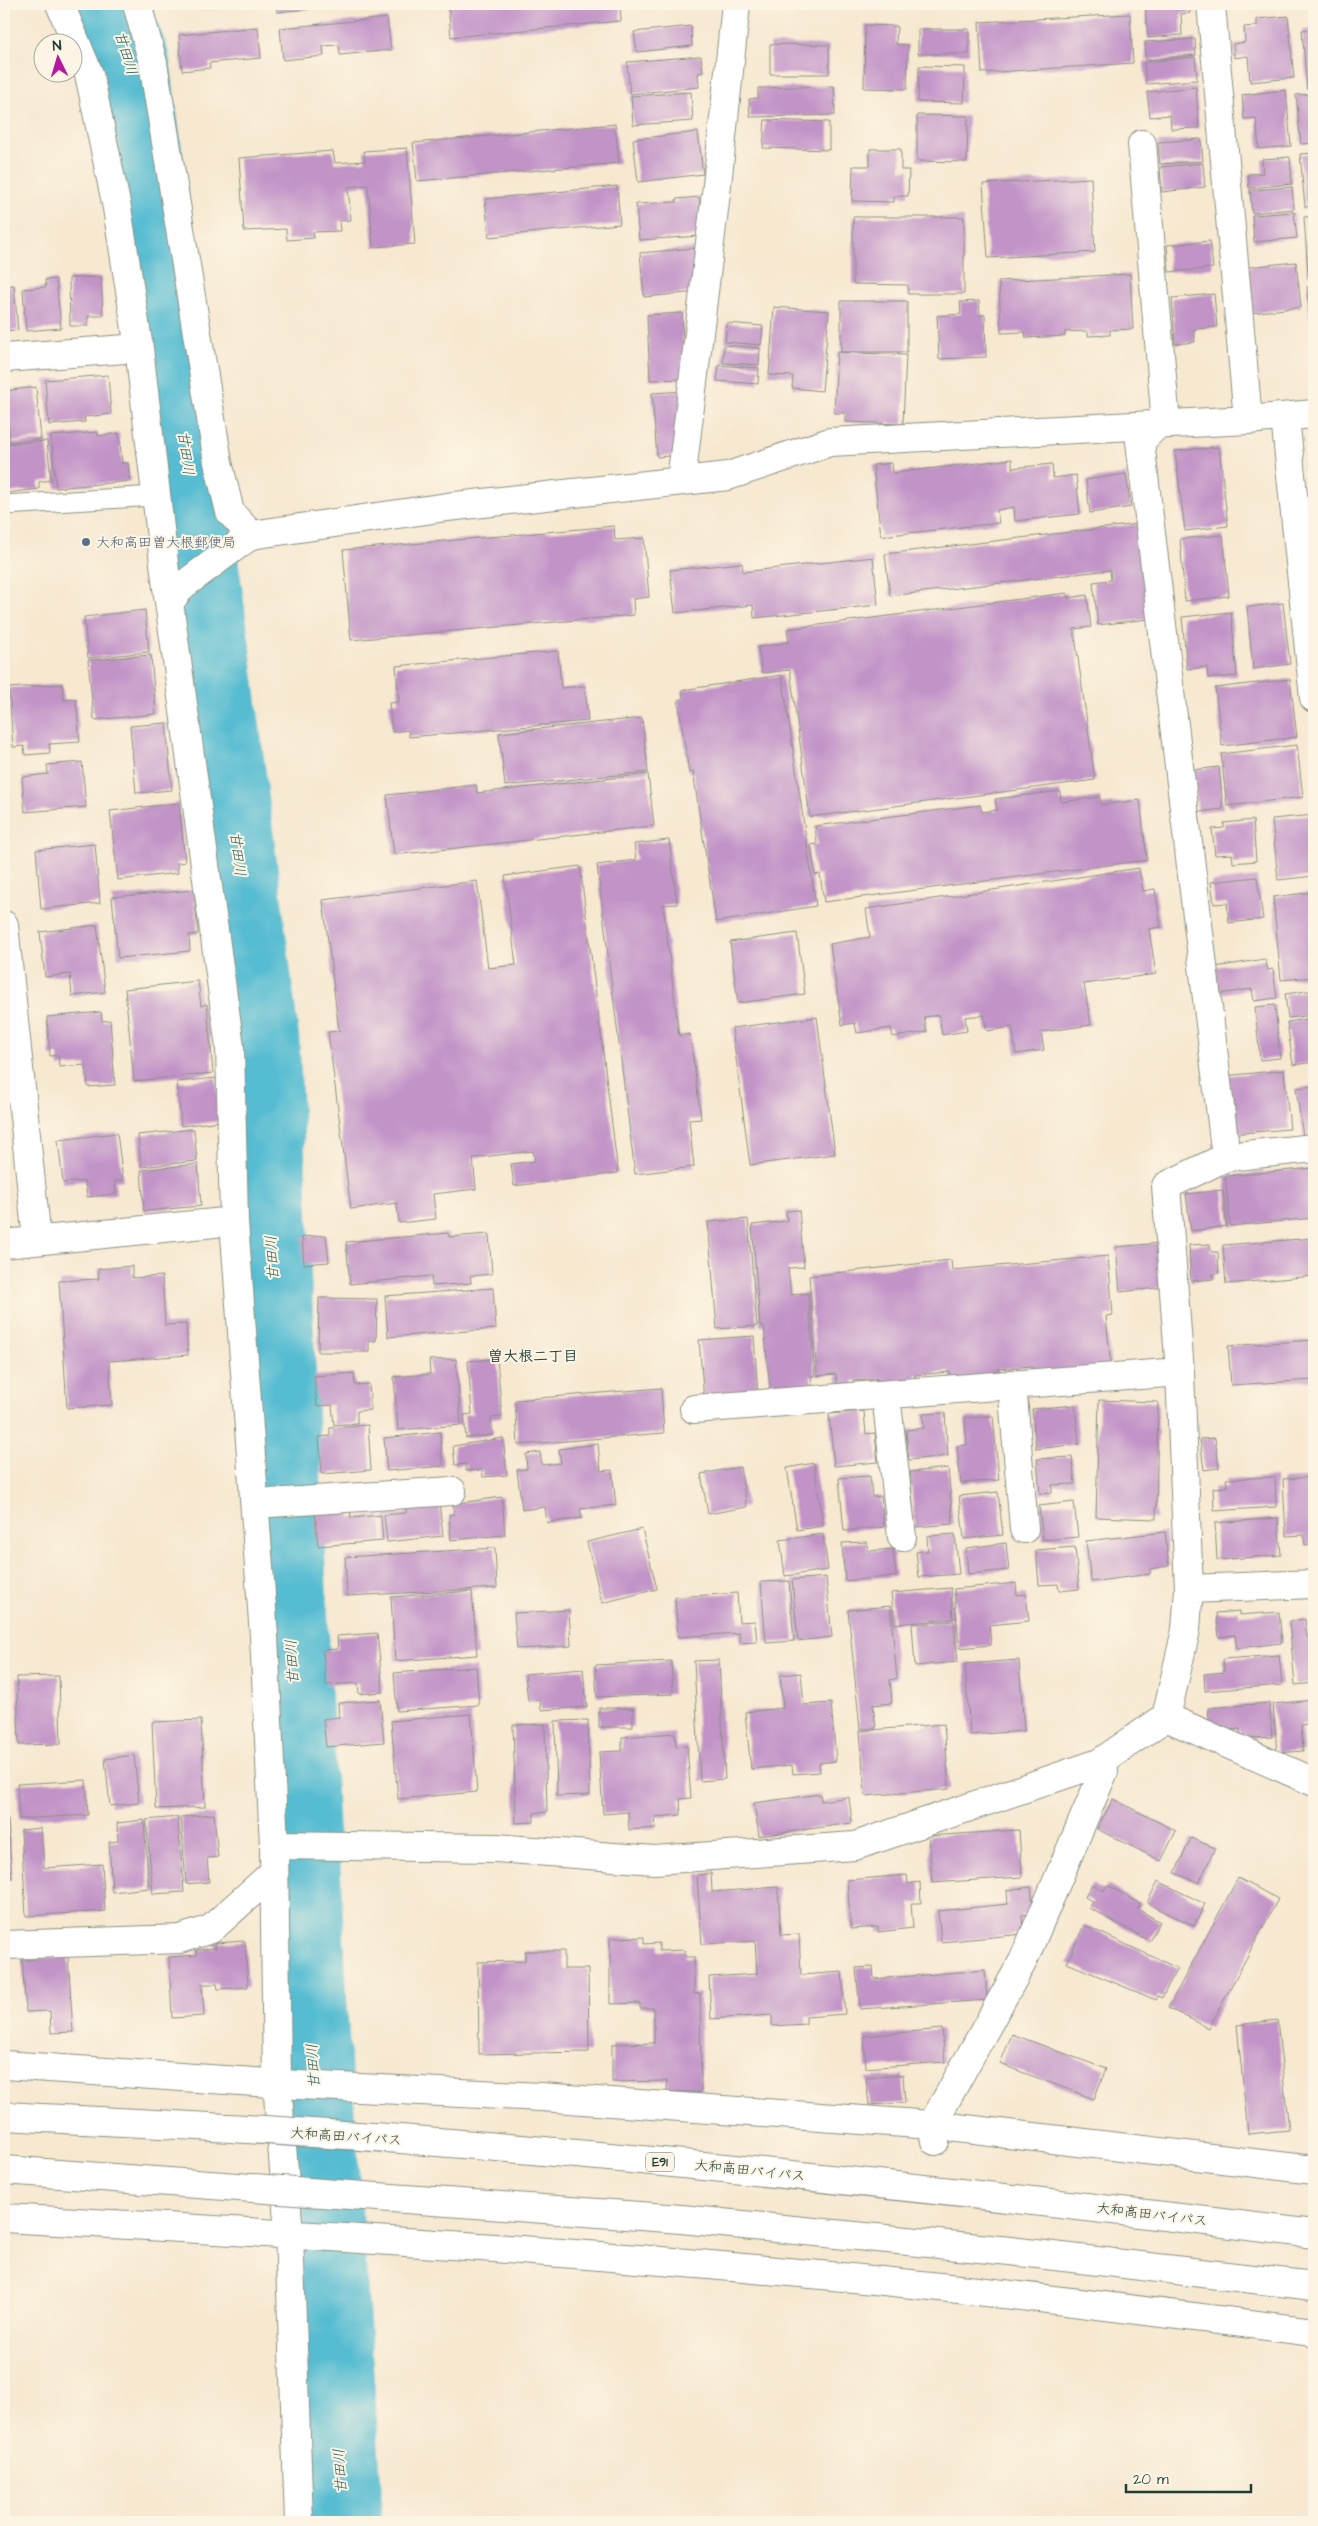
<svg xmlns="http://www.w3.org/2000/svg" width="1318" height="2526" viewBox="0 0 1318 2526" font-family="'Architects Daughter','Klee One',sans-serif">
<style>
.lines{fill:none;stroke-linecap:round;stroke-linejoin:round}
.river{stroke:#54bcd1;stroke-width:75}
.building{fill:#c193c7}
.lane-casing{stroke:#8b9282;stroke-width:21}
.street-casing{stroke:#8b9282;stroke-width:30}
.lane{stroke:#fff;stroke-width:19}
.street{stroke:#fff;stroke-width:28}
.highway-bridge-casing{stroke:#8b9282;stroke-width:30;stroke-linecap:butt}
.highway-bridge{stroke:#fff;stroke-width:28}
.service-dot{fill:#5c6f8a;stroke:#fcf5e5;stroke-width:2}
.labels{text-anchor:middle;stroke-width:4;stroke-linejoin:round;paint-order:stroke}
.shield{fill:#fcf5e5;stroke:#617469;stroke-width:1}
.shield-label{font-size:12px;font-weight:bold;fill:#1f3d34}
.service-label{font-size:14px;fill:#4e5e75;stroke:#fcf5e5;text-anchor:start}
.street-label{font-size:14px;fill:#1f3d34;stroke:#fcf5e5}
.water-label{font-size:15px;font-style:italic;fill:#2c5d5b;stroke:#fcf5e5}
.neighbourhood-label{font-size:15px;font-weight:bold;fill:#1f3d34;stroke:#fcf5e5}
</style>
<rect width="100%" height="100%" fill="#fcf5e5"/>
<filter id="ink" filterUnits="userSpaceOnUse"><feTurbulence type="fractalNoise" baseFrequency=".02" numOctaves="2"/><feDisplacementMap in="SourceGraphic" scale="10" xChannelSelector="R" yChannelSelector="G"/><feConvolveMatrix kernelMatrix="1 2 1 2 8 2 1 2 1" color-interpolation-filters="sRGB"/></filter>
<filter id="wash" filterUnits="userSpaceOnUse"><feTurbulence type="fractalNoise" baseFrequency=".0096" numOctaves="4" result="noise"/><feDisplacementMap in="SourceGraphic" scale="20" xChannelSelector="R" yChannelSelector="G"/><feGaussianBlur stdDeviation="1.12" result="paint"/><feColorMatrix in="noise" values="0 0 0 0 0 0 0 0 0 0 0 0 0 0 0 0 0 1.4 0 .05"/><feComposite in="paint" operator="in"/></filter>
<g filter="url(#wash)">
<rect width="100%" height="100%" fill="#f7e8d0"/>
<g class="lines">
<path class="river" d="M110,4L132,60L210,629L262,1042L311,2027L333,2329L344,2489L343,2522"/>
</g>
<g id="blocks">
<path class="building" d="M191,4H234V5L191,9Z
M276,4H309V9L277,12Z
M448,4H620L621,21L451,37Z
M1145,4H1189L1190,13L1181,14L1182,35L1148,38Z
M1130,14L1133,63L982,73L979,22Z
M1288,16L1294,78L1250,82L1248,56L1234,58L1233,44L1245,42L1244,27L1257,26V19Z
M387,18L391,50L340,55L339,45L323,46L324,56L283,60L280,28Z
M865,25L897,26L896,44L908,45L907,89L864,88Z
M691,26L692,46L637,52L634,32Z
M258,27L261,58L209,63L210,68L182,71L179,35Z
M918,29H969V54H918Z
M1314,29V90H1307L1302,30Z
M1195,39L1196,55L1146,60L1145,42Z
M770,44L829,45V74H770Z
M701,56L703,72L698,73L699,87L630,94L627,62Z
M1195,57L1197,80L1146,84L1144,62Z
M919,66L965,67L964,103L918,102Z
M834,86L835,115L750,117L749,99L758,98V88Z
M1196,87L1199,128L1171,129L1170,115L1150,117L1147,92Z
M1286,90L1291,146L1259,149L1256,118L1244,119L1242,95Z
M691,92L693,121L633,125L631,96Z
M1314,94V143L1301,144L1296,95Z
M917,115L968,116L967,162L917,161Z
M765,120L829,122V150L763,148Z
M615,124L619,163L417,181L413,143Z
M698,132L703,174L638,182L633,139Z
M1201,139L1203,161L1160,164L1158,142Z
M407,148L415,244L373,247L368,185L348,187L351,220L339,221L340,231L313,232L314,238L287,240L286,229L244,231L239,158L333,151L335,163L365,161L364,151Z
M870,149H901V170H909L908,196H894V202L852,201L853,166H870Z
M1314,153V206L1305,207L1300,154Z
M1290,157L1292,184L1249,188L1248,174L1263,173L1262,159Z
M1203,163L1205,187L1162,192L1160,167Z
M1091,178L1095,252L988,258L983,184Z
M617,186L620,224L489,237L485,199Z
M1292,187L1294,209L1252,213L1250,190Z
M699,197L701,236L639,240L636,204L677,202L676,199Z
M1294,212L1297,238L1254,242L1252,215Z
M1314,216V274L1308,275L1304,217Z
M853,217H964V294H908V285L853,284Z
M1210,241L1213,268L1169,272L1167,245Z
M694,248L698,292L644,297L640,253Z
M1296,262L1301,307L1252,313L1248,267Z
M1130,274L1133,329L1110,330V335L1088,336V331L1065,332V336L1026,338L1025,332L1001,333L999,281Z
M101,277L103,316H88V326H70L69,278Z
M56,279L61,328L26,331L23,289L46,287L45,280Z
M14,285L18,330L4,331V286Z
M1314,286V342H1312L1307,287Z
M1214,294L1217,327L1194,329L1195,342L1175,344L1172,298Z
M841,301H907V352H841Z
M979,301L980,315H985L986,357L939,359L937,316L961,314L960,302Z
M774,307L829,311L822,391L792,388L793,376L769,375Z
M682,313L683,342H686L689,379L650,380L647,315Z
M727,323L763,326L761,345L725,342Z
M724,345L760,348L759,365L723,363Z
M837,352L906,355L903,424L845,422V413H834Z
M719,365L759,368L758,384L717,381Z
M108,375L111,414L84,417L85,422L49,425L45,380Z
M36,387L41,439L10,442L5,391Z
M684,391L683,455L657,457L652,393Z
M98,432V436L119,433L122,463H128L130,481L56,488L51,436Z
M47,441L51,480L39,482V489L7,493V485H4V444Z
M1310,445H1314V477H1312Z
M1219,447L1228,526L1185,531L1175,451Z
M1012,459V468L1052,464L1053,478L1076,475L1080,514L1015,521L1014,507L997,510L999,523L881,536L873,465L892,463L893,473Z
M1126,474L1131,507L1090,513L1086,480Z
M1310,480H1314V504H1313Z
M1138,524L1149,619L1098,625L1093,582L1111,580L1110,570L890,596L885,554Z
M614,526L615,540L644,538L649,597L633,599L634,615L351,640L343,550Z
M1223,535L1229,596L1185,601L1180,539Z
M873,557L878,605L754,618L753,605L675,613L670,570L742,563L743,572Z
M1067,593L1068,598L1087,595L1091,627L1074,629L1095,780L810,817L790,670L762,673L758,647L789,642L787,629Z
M1283,603L1290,664L1253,669L1247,607Z
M145,610L149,652L88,658L84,617Z
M1231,612L1237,676L1208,678L1207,667L1187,669L1182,617Z
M558,651L561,688L585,686L588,721L409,737L408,730L392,732L389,703L399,702L396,666Z
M151,655L156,714L94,720L88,660Z
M782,675L816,906L716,922L693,772L689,773L678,700L683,699L682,690Z
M1290,679L1297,737L1222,746L1215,688Z
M62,684L64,700L76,699L80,742L49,744L50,753L25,755L24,746L13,747L9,688Z
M642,718L648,772L505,786L499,733Z
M166,723L172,790L136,793L130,726Z
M1297,745L1303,797L1227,806L1221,754Z
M82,762L86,807L25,812L22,777L48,774L47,765Z
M1219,767L1223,809L1198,812L1193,770Z
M648,774L654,826L394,855L387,795L476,785L477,793Z
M1060,791L1061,802L1100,797L1101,805L1140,800L1147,860L824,902L820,874L815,875L811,845L817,844L815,826L980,805L982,812L997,810L995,799Z
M179,803L185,862L177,863L178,873L118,880L110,811Z
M1314,815V876L1278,880L1272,819Z
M1253,820L1256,861L1233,863L1232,854L1215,855L1212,829L1224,828V823Z
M669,840L677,904L663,905L679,1036L690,1034L701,1119L689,1120L694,1167L635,1174L597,865L636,860L634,844Z
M95,844L100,903L41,909L36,850Z
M580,866L618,1173L514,1186L511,1164L535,1161L533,1151L473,1158L476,1189L433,1194L436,1219L399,1223L397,1203L351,1209L328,1032L339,1031L323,900L477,881L488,968L516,965L505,876Z
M1139,868L1143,891L1155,889L1161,927L1149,929L1156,974L1084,984L1091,1025L1041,1032L1044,1050L1016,1054L1012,1027L987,1031L984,1015L965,1017L967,1031L942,1035L939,1015L924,1017L927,1032L893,1037L891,1028L857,1033L855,1023L842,1025L830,944L870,937L866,909Z
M1257,877L1263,919L1229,923L1227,903L1214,904L1211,882Z
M194,890L198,934L189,935L190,951L118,958L112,897Z
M1314,892V977L1281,980L1273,897Z
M97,925L105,992L72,996L70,974L45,977L40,932Z
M797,933L805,994L738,1003L730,942Z
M1265,959L1268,970L1273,969L1277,998L1254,1001L1252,989L1219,994L1215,967Z
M198,981L201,1006L207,1004L213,1073L134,1081L125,989Z
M1314,990V1015L1288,1018L1285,994Z
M1275,1005L1280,1058L1260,1060L1255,1007Z
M101,1012L102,1021L110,1020L115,1085L88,1087L86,1065L59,1067L58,1055L50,1056L47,1017Z
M817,1017L835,1154L750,1165L732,1028Z
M1314,1018V1062L1293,1065L1287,1022Z
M1284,1070L1290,1129L1229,1134L1224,1076Z
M216,1078L220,1121L181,1126L177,1082Z
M1314,1086V1141L1304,1143L1296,1088Z
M194,1129L197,1161L141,1167L138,1135Z
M117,1133L123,1180L115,1181L116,1194L87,1197L85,1181L63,1183L58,1140Z
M198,1164L201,1206L144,1211L141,1170Z
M1314,1168V1218L1230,1226L1225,1176Z
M1223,1190L1227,1226L1191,1231L1186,1194Z
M799,1210L804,1267L788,1268L791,1295L808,1293L815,1376H811L813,1396L771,1400L764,1326H760L752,1225L787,1221L786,1211Z
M748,1219L757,1326L717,1329L708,1222Z
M448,1233L449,1237L489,1234L492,1274L470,1276L471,1283L432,1286L431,1276L350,1284L346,1242Z
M326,1235L329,1262L304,1264L302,1237Z
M1314,1238V1276L1226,1284L1223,1245Z
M1160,1243L1165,1287L1120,1292L1116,1247Z
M1210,1244L1211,1252H1218L1219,1273L1213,1274V1279L1191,1281L1189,1245Z
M1108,1256L1113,1315L1106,1316L1111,1367L1033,1374L1032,1366L998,1369L999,1376L950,1381V1372L915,1375L916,1384L878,1388L877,1379L853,1381L854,1391L838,1393L836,1374L817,1376L809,1276L951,1260L952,1270Z
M132,1266V1278L162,1276L165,1325L186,1324L188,1355L109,1361L112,1405L67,1408L59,1281L99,1279L98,1269Z
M493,1288L496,1329L388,1337L385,1296Z
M319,1298L377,1299L376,1341H369V1352H318Z
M754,1336L758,1396L704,1400L699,1340Z
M1314,1340V1380L1231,1385L1228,1346Z
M456,1359L461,1425L398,1430L394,1377L430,1374L429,1360Z
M497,1359L502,1417L491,1418L493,1435L466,1438L464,1415L472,1414L468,1361Z
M354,1373L355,1385L369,1384L371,1410L357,1411V1423L334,1425L332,1405L317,1406L314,1376Z
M661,1388L664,1433L518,1445L515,1400Z
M1099,1400L1158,1402L1156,1519L1096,1517Z
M1075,1405L1079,1444L1036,1449L1032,1409Z
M864,1411L866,1434L875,1433L878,1462L834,1466L829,1414Z
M945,1413L948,1456L909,1460L906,1430L924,1428L923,1414Z
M993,1416L999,1480L961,1483L957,1446L967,1445L965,1418Z
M368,1425L371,1470L322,1474L319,1437L330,1436V1428Z
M440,1432L443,1466L387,1471L384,1438Z
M503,1438L507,1475L483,1477L482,1470L466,1471V1464L455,1465L453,1446Z
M1215,1438L1219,1468L1204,1470L1200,1439Z
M598,1444L601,1471L612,1470L616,1505L580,1509L582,1518L547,1523L545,1507L522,1510L517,1470L527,1469L526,1454L540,1452L542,1465L561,1463L559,1449Z
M1072,1457L1075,1484L1052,1485V1493L1040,1494L1037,1459Z
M814,1463L823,1526L797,1530L787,1468Z
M740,1467L747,1507L708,1514L701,1474Z
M948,1468L953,1524L915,1527L910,1472Z
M870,1476L872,1497L881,1496L884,1527L844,1531L839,1478Z
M1275,1477L1276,1507L1214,1511L1213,1488L1227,1487L1226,1479Z
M1313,1477L1314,1544L1305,1545L1304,1535L1286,1536L1283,1479Z
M998,1492L1003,1535L964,1539L959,1496Z
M502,1497L505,1535L451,1540L449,1515L454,1514L453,1504Z
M439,1501L443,1536L387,1542L384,1515L406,1513V1504Z
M1074,1502L1078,1537L1043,1540L1039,1506Z
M350,1507L351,1518L381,1515L383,1541L318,1546L315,1510Z
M1278,1518L1281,1555L1217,1560L1215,1523Z
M642,1529L657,1589L602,1603L587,1542Z
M1165,1532L1169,1566L1150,1569V1574L1091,1582L1086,1541Z
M823,1534L828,1570L785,1576L780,1540Z
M955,1534L959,1574L919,1577L916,1552L928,1551L927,1536Z
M867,1542L868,1551L893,1549L896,1576L845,1581L842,1543Z
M1006,1543L1009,1570L968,1574L966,1548Z
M1075,1547L1079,1589L1059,1591L1058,1584L1039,1585L1036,1550Z
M495,1548L497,1588L347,1596L345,1557Z
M826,1577L832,1637L798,1641L792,1580Z
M789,1581L794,1641L766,1643L761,1582Z
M1016,1583L1017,1595L1026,1594L1029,1621L989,1625L991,1645L959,1648L954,1589Z
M951,1588L953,1619L894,1624L891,1593Z
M472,1591L477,1655L395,1661L391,1597Z
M737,1593L739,1622L755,1621L757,1642L740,1643L739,1633L678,1637L675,1597Z
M890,1606L897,1678L890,1680L892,1703L873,1705L876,1728L860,1729L848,1610Z
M569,1610L571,1646L517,1649L514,1613Z
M1239,1611V1615L1279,1612L1282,1643L1237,1648L1235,1635L1219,1637L1216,1613Z
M1305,1619L1307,1637L1314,1636V1683L1295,1685L1289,1621Z
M954,1621L958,1662L915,1666L912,1624Z
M377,1633L383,1692L359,1694L358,1683L326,1685L323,1650L338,1649L337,1636Z
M1279,1655L1282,1685L1205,1691L1204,1674L1224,1672L1223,1659Z
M719,1660L725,1779L700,1781L694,1661Z
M1019,1660L1024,1731L970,1735L965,1664Z
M671,1661L673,1694L597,1697L595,1665Z
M476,1667L479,1705L397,1711L394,1673Z
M583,1669L587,1707L541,1710L540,1700L528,1701L525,1674Z
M801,1673L804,1705L831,1703L836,1761L819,1763L820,1772L793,1774L792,1765L751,1769L745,1712L783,1708L780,1675Z
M59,1676L61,1744L19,1745L17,1677Z
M380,1700L384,1742L326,1747L323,1719L339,1717L338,1703Z
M1314,1700V1723L1301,1725L1303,1751L1277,1753L1273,1704Z
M1269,1703L1272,1737L1241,1739L1240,1729L1210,1731L1208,1708Z
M599,1708H633V1727H599Z
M471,1714L477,1792L398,1799L391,1721Z
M201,1720L205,1807L156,1809L152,1722Z
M588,1720L590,1795L557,1796L555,1721Z
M545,1724L547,1812L534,1813V1822L516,1823L513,1725Z
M944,1724L949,1789L865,1796L860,1731Z
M675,1733L676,1747L687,1746L691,1798L680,1799L681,1815L655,1817L656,1828L629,1830L628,1812L603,1814L599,1752L622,1751V1737Z
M134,1755L139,1803L110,1806L105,1759Z
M86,1780L88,1815L19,1819L17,1784Z
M820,1794L821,1801L849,1797L852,1823L759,1836L754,1803Z
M1113,1799L1176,1831L1161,1861L1097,1829Z
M214,1814L218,1857L207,1858L209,1882L186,1884L181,1817Z
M178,1817L184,1892L153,1894L146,1820Z
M4,1819H8L12,1879L4,1880Z
M144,1820L149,1888L112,1892L109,1842L118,1841L117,1823Z
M41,1828L44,1868L102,1864L105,1911L26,1916L21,1830Z
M1019,1830L1022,1877L932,1883L929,1836Z
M1191,1838L1215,1848L1199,1883L1175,1873Z
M711,1873L712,1892L778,1887L781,1935L799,1934L801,1975L842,1972L845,2014L806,2017V2024L772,2026V2015L711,2019L709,1977L757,1974L755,1941L702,1944L697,1875Z
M907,1875L908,1884L920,1882L921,1903H911L913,1928L878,1932V1927L851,1929L847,1880Z
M1238,1878L1278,1899L1209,2028L1168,2008Z
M1158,1881L1205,1904L1194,1926L1147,1903Z
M1092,1884L1104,1891L1107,1885L1141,1904L1138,1909L1160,1922L1149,1941L1089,1908L1093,1902L1085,1897Z
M1031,1887L1034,1914L1022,1915L1023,1934L941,1942L938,1911L1008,1904L1007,1890Z
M1084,1925L1177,1968L1162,1998L1158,1996L1156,2000L1067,1963Z
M644,1937V1944L659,1943V1951L685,1950V1957H694V1994L700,1993L701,2092H667V2081L612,2082V2044L654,2043V2008H640V2003L610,2004V1938Z
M245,1941L248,1987L218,1989L217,1984H202L204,2016L172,2018L169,1957L197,1955V1950L216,1948L215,1943Z
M525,1951H564V1969H588L589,2052L479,2054L478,1962L525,1961Z
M68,1956L73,2032L51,2033L50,2011L26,2012L22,1960Z
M873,1967L874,1979L985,1970L987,2000L860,2009L856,1968Z
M1277,2020L1289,2130L1248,2134L1237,2025Z
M942,2029L945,2062L866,2068L864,2036Z
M1012,2034L1106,2069L1094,2099L1000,2064Z
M903,2075L905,2103L869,2105L866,2078Z"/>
</g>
</g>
<g filter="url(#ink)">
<use href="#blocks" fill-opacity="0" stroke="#8b9282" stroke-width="1"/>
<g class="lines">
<g class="lane-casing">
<path id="lane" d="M4,505L156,496"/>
</g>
<g class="street-casing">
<path id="street" d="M60,4L89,74L117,208L139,348L166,580L230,1047L234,1221L264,1636L274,1845L277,2083L289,2233L299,2522
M137,4L153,63L218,462L230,512L251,535
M1211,4L1248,420
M1142,144L1165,412L1157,425L1140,442L1226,1157
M4,358L139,348
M1285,417L1314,698
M681,481L717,185L736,4
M169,603L182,586L251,535L447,507L728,476L830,442L1248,420L1314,414
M4,925L37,1240
M4,1244L234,1221
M1012,1384L1024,1529
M886,1395L902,1537
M694,1409L1180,1372
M255,1504L452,1491
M1189,1589L1314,1584
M1166,1717L1314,1782
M274,1845L496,1848L654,1860L855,1846L1099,1763L1166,1717L1186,1630L1189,1589L1180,1372L1166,1186L1226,1157L1314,1148
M4,1945L180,1939L211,1929L273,1873
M4,2065L299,2085L541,2097L932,2125L1314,2170
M935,2141L932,2125L1023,1961L1104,1771L1099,1763
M4,2218C316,2235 629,2254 940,2287C1065,2300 1190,2317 1314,2332"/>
</g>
<use href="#lane" class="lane"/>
<use href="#street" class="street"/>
<g class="highway-bridge-casing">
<path id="highway-bridge" d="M4,2116C136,2123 268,2129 400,2139C706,2163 1010,2197 1314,2234
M4,2170L681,2219L1010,2251L1314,2286"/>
</g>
<use href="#highway-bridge" class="highway-bridge"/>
</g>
</g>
<circle class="service-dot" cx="86" cy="542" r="5"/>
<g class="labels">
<rect class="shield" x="646" y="2152.5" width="28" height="19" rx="4"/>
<g class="shield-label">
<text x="660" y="2166">E91</text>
</g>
<g class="service-label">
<text x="96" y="547">大和高田曽大根郵便局</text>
</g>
<g class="street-label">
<text transform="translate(346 2136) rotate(4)" y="5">大和高田バイパス</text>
<text transform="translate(750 2170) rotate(6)" y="5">大和高田バイパス</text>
<text transform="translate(1152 2214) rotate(7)" y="5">大和高田バイパス</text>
</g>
<g class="water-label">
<text transform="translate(126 53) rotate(73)" y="5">甘田川</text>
<text transform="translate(186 453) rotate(82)" y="5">甘田川</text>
<text transform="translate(238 854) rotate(83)" y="5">甘田川</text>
<text transform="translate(272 1258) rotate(-93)" y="5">甘田川</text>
<text transform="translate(292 1662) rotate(-93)" y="5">甘田川</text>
<text transform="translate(313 2066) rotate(-94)" y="5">甘田川</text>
<text transform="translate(340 2471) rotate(-94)" y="5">甘田川</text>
</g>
<g class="neighbourhood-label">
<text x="533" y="1361">曽大根二丁目</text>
</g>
</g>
<rect width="1318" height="2526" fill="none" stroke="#fcf5e5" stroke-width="20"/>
<g transform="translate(58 58) rotate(355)"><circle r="24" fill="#fcf5e5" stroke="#a4ab9e"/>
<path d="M0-4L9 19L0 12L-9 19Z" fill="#b5179e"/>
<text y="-8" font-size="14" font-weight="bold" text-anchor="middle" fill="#1f3d34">N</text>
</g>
<path d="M1126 2484v8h125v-8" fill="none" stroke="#1f3d34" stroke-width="2.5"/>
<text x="1133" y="2484" font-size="15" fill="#1f3d34" stroke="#fcf5e5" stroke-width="4" paint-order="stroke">20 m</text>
</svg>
